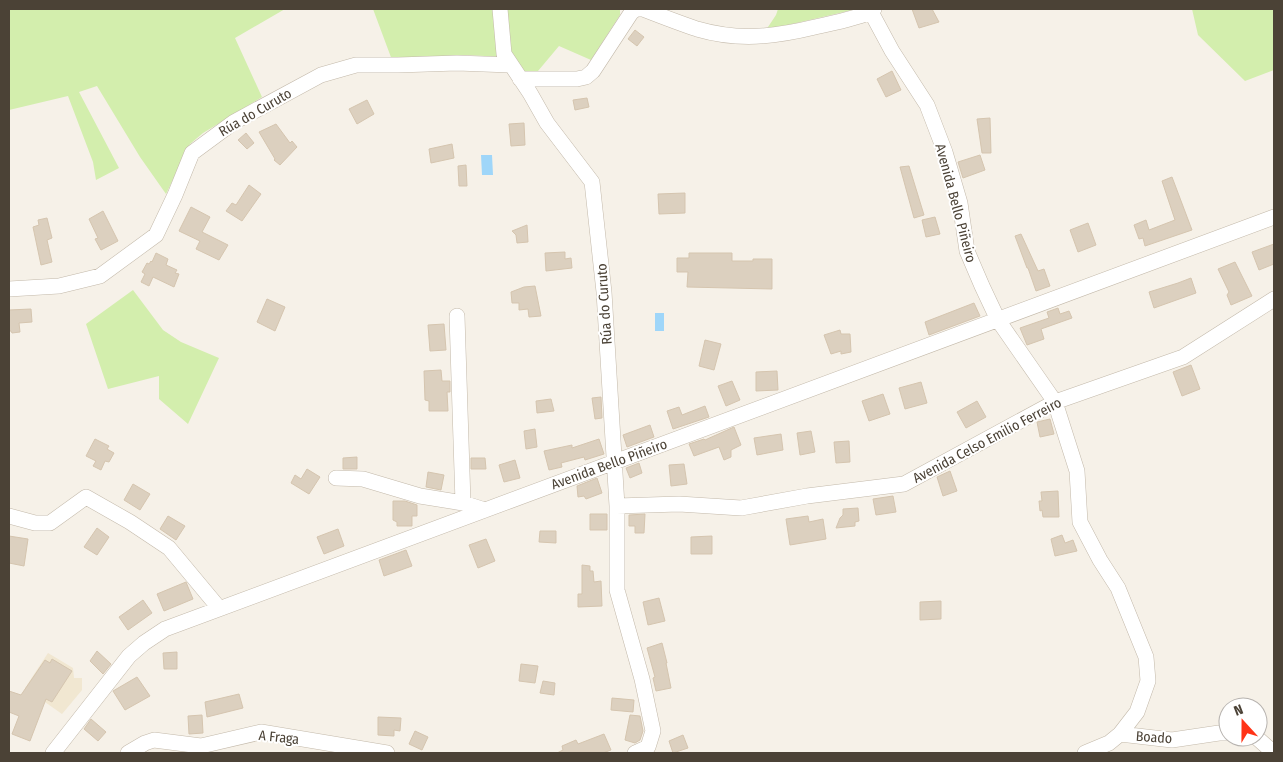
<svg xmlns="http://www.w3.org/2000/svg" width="1283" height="762" viewBox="0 0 1283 762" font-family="'Fira Sans Condensed',sans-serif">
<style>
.education{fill:#f1e7d1}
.green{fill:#d3eead}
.water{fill:#9fd6f9}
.building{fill:#dcd0bf;stroke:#d5c5af}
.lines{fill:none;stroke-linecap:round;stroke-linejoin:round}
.minor-casing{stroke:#c3b9aa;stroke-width:16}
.minor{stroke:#fff;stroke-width:15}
.labels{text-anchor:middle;stroke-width:4;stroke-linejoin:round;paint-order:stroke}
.street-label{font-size:14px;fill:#4b4236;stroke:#fff}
</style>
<rect width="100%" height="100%" fill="#f6f1e8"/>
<path class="education" d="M48,653L73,668L74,678H82V690L62,714L25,688Z"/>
<path class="green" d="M9,9H285L235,38L262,97L203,133L190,144L166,194L140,157L97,86L79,92L119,168L96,180L93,162L68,96L9,110Z
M373,9H496L502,57L467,55L392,60Z
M504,9H620V15L591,60L559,46L538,71L527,73L515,65L508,54Z
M778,9H857L766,30L776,15Z
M1192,9H1274V70L1245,81L1198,35Z
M133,290L163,330L181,342L219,358L188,424L159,399V376L108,389L86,324Z"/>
<path class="water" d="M481,155H492L493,175H482Z
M655,313H664V331H655Z"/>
<path class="building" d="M912,9H932L939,22L919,28Z
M635,30L644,37L637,46L628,39Z
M892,71L901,90L886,97L877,79Z
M587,98L589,107L575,110L573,100Z
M367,100L374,114L357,124L349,109Z
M990,118L991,153H982L977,119Z
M524,123L525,145L511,146L509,124Z
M276,124L290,143L292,141L297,147L280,165L274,160L275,159L259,132Z
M246,133L254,143L247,149L238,140Z
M452,144L454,158L431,163L429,149Z
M980,155L985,170L963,178L958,162Z
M466,165L467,186H459L458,166Z
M909,166L924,215L914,218L900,167Z
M1172,177L1192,230L1145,246L1143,238L1139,239L1134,225L1146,220L1149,230L1175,220L1162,181Z
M249,185L261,194L242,221L226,211L232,203L236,205Z
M685,193V213L659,214L658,194Z
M191,207L210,217L202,232L228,245L219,260L196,249L200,241L179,231Z
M103,211L118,241L101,250L95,239L98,238L89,219Z
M935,217L940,234L926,237L922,220Z
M47,218L52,238L47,240L52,262L41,265L33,227L39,225L38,220Z
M1088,223L1096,245L1078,252L1070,230Z
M527,225L528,242L517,243L516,235L512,231Z
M1021,234L1038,271L1044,269L1050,286L1036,291L1028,268H1027L1015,236Z
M1274,244V264L1259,270L1252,252Z
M565,252V259L571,258L572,268L546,271L545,253Z
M156,253L168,259L166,265L177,270L175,273L179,274L174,287L153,277L149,286L141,282L145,274L142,272L147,263L149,264L151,261L152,262Z
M689,253H732V261H753V259H772V289L687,287L688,272H677V258H689Z
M1235,262L1252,296L1231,305L1227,295L1229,292L1218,269Z
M1191,278L1196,293L1154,308L1149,292L1178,283Z
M535,286L541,316L529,317L528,309L519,310V303H512L511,292L524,287Z
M267,299L285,307L275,331L257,322Z
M974,303L980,316L929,335L925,322Z
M1058,308L1060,314L1069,311L1072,318L1041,329L1044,339L1027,345L1020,328L1049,318L1047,312Z
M31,309L32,322L19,323L20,332L12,333L11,331H9V310Z
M444,324L446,350L430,351L428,325Z
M840,330L841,334H850L851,352L841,354V351L831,354L824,335Z
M705,340L721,344L714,370L699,366Z
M1191,365L1200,389L1182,396L1173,372Z
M441,370L442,381H450V392H447L448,411H429V401L425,400L424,371Z
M777,371L778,390L756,391V372Z
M732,381L740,400L726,406L718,386Z
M921,382L927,403L905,409L899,388Z
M883,394L890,414L869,421L862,401Z
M601,397L602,418L595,419L592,398Z
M551,399L554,411L537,413L536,401Z
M977,401L986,417L966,428L957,412Z
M705,406L709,417L673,429L667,411L679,407L682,415Z
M1050,419L1054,434L1040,437L1037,422Z
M650,425L654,437L627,447L623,435Z
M734,427L741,445L731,450V457L724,460L719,447L694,456L689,444L704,439L705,440Z
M535,429L537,447L526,449L524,431Z
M811,431L815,452L800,455L797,433Z
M781,434L783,450L757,455L754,438Z
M95,439L109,446L107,449L114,453L109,462L105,461L101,470L93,466L96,461L86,456Z
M599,439L604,454L585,460L584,457L561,463L562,467L549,470L544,451L572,445V448Z
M849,441L850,462L836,463L834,442Z
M357,457V469H343V458Z
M471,458H485L486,469H471Z
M515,460L520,478L504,482L499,465Z
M639,463L642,473L630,478L626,468Z
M684,464L687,484L671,486L669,465Z
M307,469L320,477L309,494L291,483L295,475L301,479Z
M950,471L957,491L943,496L937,477Z
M428,472L444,475L441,490L426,487Z
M597,478L602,493L586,499L584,496L578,497L577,486Z
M133,484L150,494L140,510L124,500Z
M1058,491L1059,517H1043L1042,510L1040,511L1039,501H1042L1041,492Z
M893,496L896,512L876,515L873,499Z
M393,501H405L417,505V516H412V526H397V522L393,520Z
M858,508L859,521L855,522V526L836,528L840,518L843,515V509Z
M590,514H607V530H590Z
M645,514L644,533H635V526H629V515Z
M168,516L185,526L176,540L160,529Z
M808,516L809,522L823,519L826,539L790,545L786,519Z
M97,528L109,537L97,555L84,547Z
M338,529L344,546L324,554L317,537Z
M540,531H556V543L539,542Z
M1062,535L1065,543L1073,540L1077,551L1055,556L1051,539Z
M9,536L28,539L24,566L9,563Z
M712,536V554H691V537Z
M486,539L495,561L478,568L469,545Z
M406,550L412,566L384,576L379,560Z
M582,565L590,566V571H593L594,582L601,581L602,606L578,607V594H582Z
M186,582L193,599L164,611L157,594Z
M659,598L665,621L648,625L643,602Z
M143,600L152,613L128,630L119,617Z
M941,601V619L920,620V602Z
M662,643L667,663H666L671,688L656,691L653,678L655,677L647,648Z
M97,651L111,664L103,674L90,661Z
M177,652V669H164L163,653Z
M52,659L72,671L52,702L46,699L30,741L12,734L19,716L9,712V691L21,695L45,660L50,663Z
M521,664L538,666L535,683L519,681Z
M137,677L150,696L125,710L113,691Z
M543,681L555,683L554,695L540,693Z
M239,694L243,708L207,717L205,702Z
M612,698L634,700L633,712L611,710Z
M202,715L203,733L189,734L188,716Z
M630,715L640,716L643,731L640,740L635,743L625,740Z
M378,717L401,718L400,731L394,730V736L378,735Z
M91,719L106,732L98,741L84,729Z
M415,731L428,737L422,750L409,744Z
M604,734L611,750L603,753H557L563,750L562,746L576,740L578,744Z
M683,735L688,748L673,753L669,741Z"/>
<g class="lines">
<g class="minor-casing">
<path id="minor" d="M500,9L504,54L530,93L547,123L592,182L604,292L617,506V590L642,679L653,731L648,747L635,753
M874,9L871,12L892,51L927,105L945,152L960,203L967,251L982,286L998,320L1055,402L1077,471L1080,522L1100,560L1118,588L1146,657L1148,681L1137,712L1120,734
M520,79H577L586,77L593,71L631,13L636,9H643C661,16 679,23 697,29C738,41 774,37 815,27C834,23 853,19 871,12
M9,289L59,286L100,276L156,235L175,195L192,153L234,122L321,75L356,65H398L457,63L510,65
M457,316L463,503L485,510
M336,478L363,479L420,496L463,503
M617,506L679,504L741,508L807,496L904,484L1055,402L1183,357L1274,299
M9,516L35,523H50L86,497L130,522L169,548L219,608
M1256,737L1274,753
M53,753L129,656L144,643L165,629L1274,217
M128,753L145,743L154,740L201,746L261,732L387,753
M1085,753L1109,743L1120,734L1172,740L1219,733H1228"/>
</g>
<use href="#minor" class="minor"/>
</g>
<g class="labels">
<g class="street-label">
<text transform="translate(255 112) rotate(-30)" y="5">Rúa do Curuto</text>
<text transform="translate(956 203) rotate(75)" y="5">Avenida Bello Piñeiro</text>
<text transform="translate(604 304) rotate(-94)" y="5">Rúa do Curuto</text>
<text transform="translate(987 440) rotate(-28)" y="5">Avenida Celso Emilio Ferreiro</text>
<text transform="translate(609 464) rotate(-20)" y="5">Avenida Bello Piñeiro</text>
<text transform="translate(279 737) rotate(6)" y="5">A Fraga</text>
<text transform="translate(1154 737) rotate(4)" y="5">Boado</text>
</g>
</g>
<rect width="1283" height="762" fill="none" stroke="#4b4236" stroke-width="20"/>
<g transform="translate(1243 722) rotate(339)"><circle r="24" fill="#ffffff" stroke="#b7b3af"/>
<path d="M0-4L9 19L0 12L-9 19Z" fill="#ff3316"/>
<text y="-8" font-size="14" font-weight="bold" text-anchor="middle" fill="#4b4236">N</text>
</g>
</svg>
